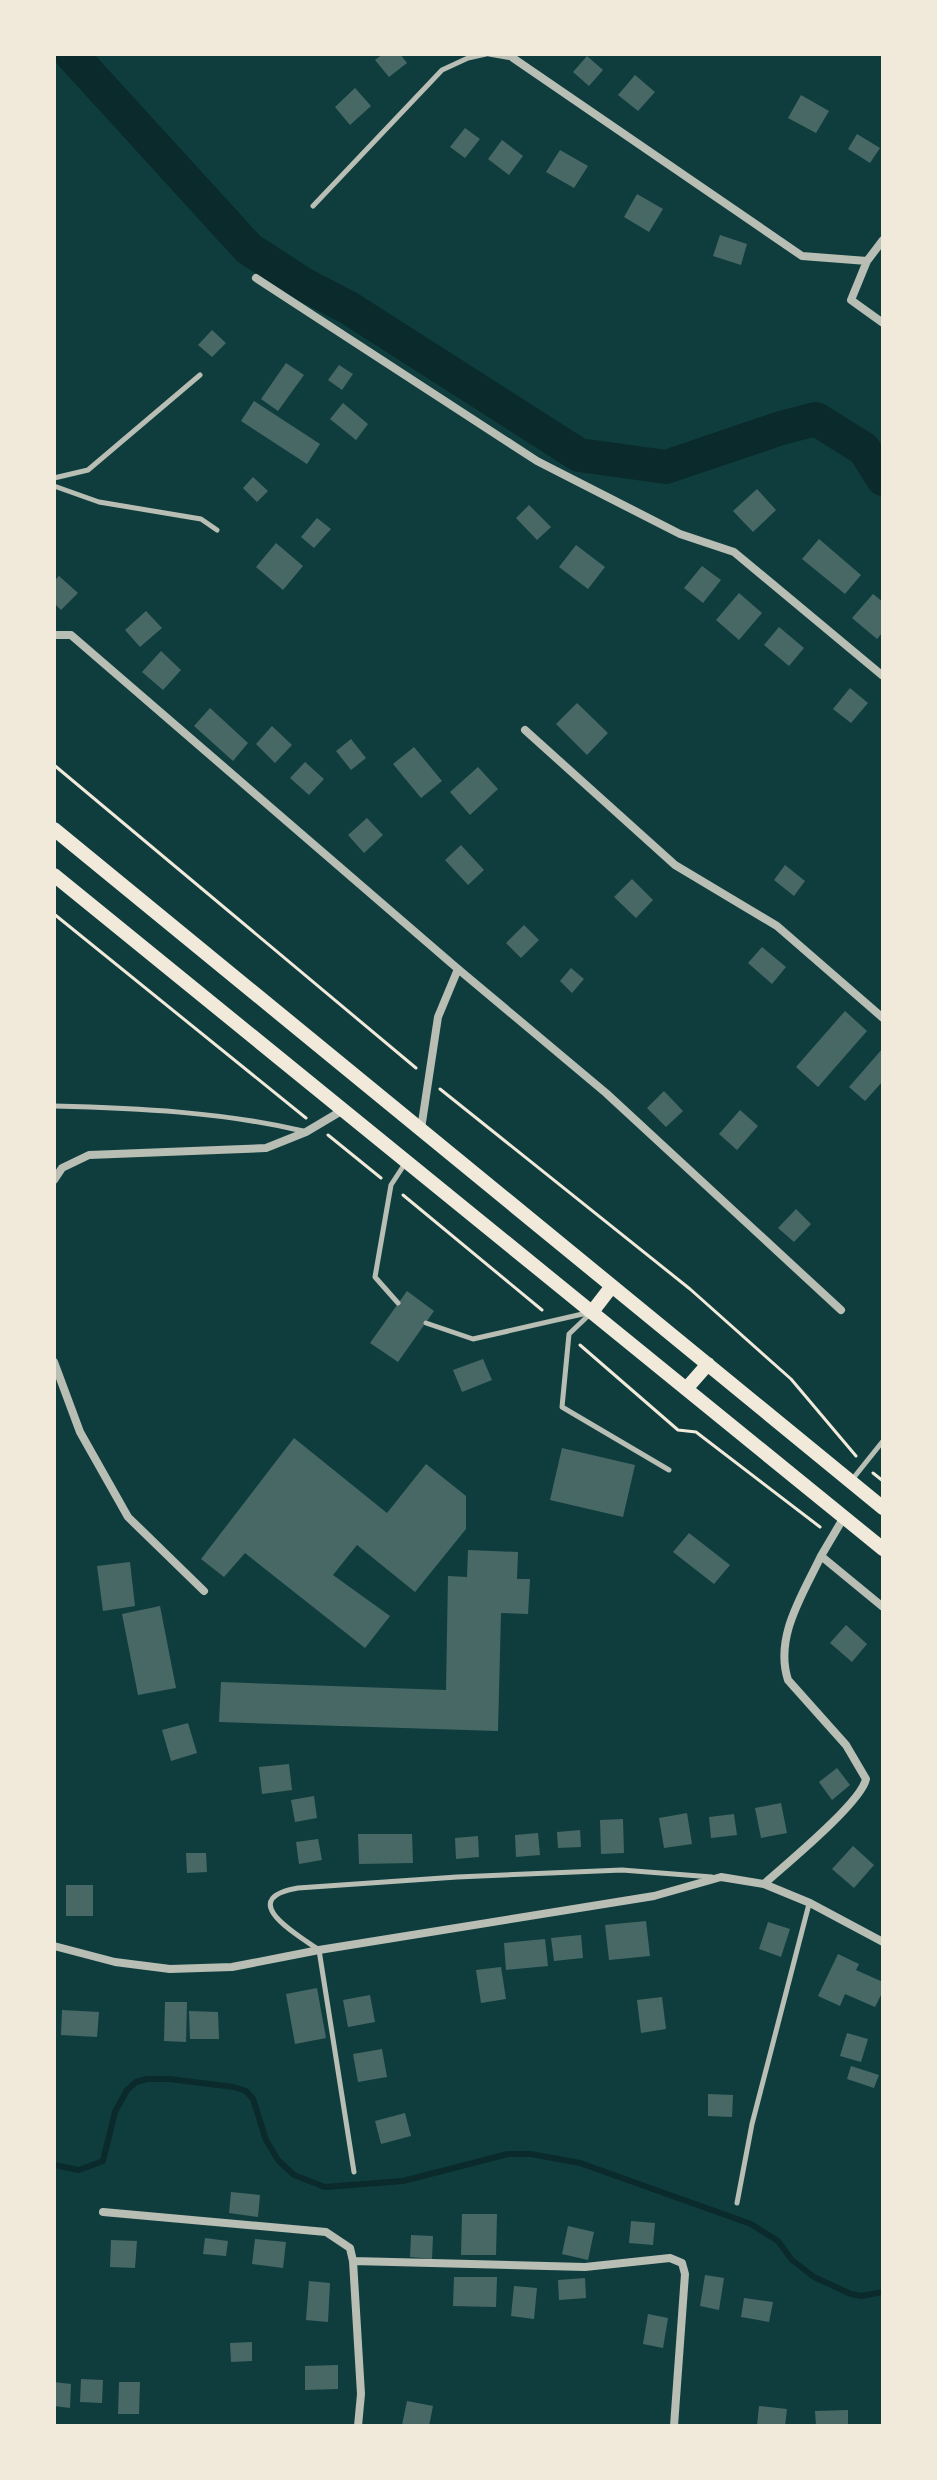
<svg xmlns="http://www.w3.org/2000/svg" width="937" height="2480" viewBox="0 0 937 2480" font-family="'Roboto Condensed',sans-serif">
<style>
.lines{fill:none;stroke-linecap:round;stroke-linejoin:round}
.stream{stroke:#0a2a2b;stroke-width:6}
.river{stroke:#0a2a2b;stroke-width:34}
.building{fill:#486865}
.path{stroke:#f1e9da;stroke-width:3}
.service{stroke:#b8beb3;stroke-width:5}
.minor{stroke:#b8beb3;stroke-width:8}
.primary{stroke:#f1e9da;stroke-width:14}
</style>
<rect width="100%" height="100%" fill="#0f3d3e"/>
<g class="lines">
<path class="stream" d="M54,2165L79,2170L103,2161L115,2112L127,2090L136,2082L147,2079H169L234,2087L246,2091L253,2099L266,2140L278,2160L294,2175L325,2187L403,2181L508,2154H531L580,2163L751,2224L778,2241L792,2260L814,2277L851,2294L861,2296L883,2292"/>
<path class="river" d="M71,54L249,249L303,284L349,308L579,455L666,467L781,428L816,419L864,449L883,479"/>
</g>
<path class="building" d="M383,54H400L407,63L389,77L375,60Z
M587,56L603,70L589,86L573,72Z
M635,75L655,92L638,111L618,95Z
M355,88L371,106L350,125L335,107Z
M801,95L829,111L816,133L788,118Z
M465,128L480,139L465,158L450,147Z
M857,134L880,148L870,163L848,149Z
M502,140L523,156L509,175L488,159Z
M560,150L588,166L574,188L546,172Z
M637,194L663,209L649,232L624,217Z
M720,235L747,244L741,265L713,256Z
M212,330L226,343L212,357L198,345Z
M286,363L304,375L278,411L261,399Z
M339,365L353,374L342,390L328,380Z
M254,401L320,444L307,464L241,421Z
M343,403L368,424L356,440L330,419Z
M253,477L268,491L257,502L243,488Z
M757,489L776,510L753,532L733,511Z
M529,505L551,527L537,540L516,518Z
M317,518L331,529L314,548L301,537Z
M819,539L861,575L845,594L802,559Z
M276,543L303,566L283,590L256,567Z
M576,545L605,567L588,589L559,567Z
M702,566L721,580L703,603L684,588Z
M59,576L78,593L61,610L54,603V581Z
M739,593L762,613L739,640L716,620Z
M873,594L883,602V632L877,639L852,618Z
M146,611L162,628L140,647L125,630Z
M779,627L804,648L789,666L764,645Z
M161,651L181,670L163,690L142,672Z
M850,688L868,703L851,723L833,709Z
M577,703L608,733L587,755L556,724Z
M210,708L248,743L233,761L194,726Z
M272,726L292,745L275,763L256,744Z
M351,739L366,758L351,770L336,751Z
M414,747L442,781L421,798L393,764Z
M305,762L324,779L309,795L290,778Z
M478,767L498,789L470,815L450,792Z
M367,818L383,835L364,853L348,835Z
M461,845L484,870L468,885L445,860Z
M785,865L805,881L794,896L774,880Z
M632,879L653,900L636,918L614,897Z
M524,925L539,940L521,958L506,943Z
M762,947L786,967L772,984L748,963Z
M571,968L584,979L572,993L560,981Z
M845,1011L867,1031L818,1087L796,1067Z
M883,1048V1081L865,1101L849,1087Z
M664,1091L683,1111L666,1127L647,1108Z
M740,1110L758,1126L737,1150L719,1134Z
M796,1209L811,1224L794,1242L778,1228Z
M407,1291L434,1311L398,1362L370,1343Z
M483,1359L492,1380L462,1392L453,1370Z
M294,1438L387,1513L426,1464L466,1496V1529L415,1592L357,1545L333,1575L390,1616L365,1648L245,1553L224,1577L201,1559Z
M562,1448L635,1465L623,1517L550,1500Z
M689,1533L730,1565L714,1584L673,1552Z
M468,1550L518,1552L517,1579H530L528,1614L501,1613L498,1731L219,1722L221,1682L446,1690L448,1576L467,1577Z
M130,1562L135,1606L103,1611L97,1566Z
M160,1606L176,1688L138,1695L122,1614Z
M846,1625L867,1644L852,1662L830,1643Z
M188,1723L197,1753L171,1761L162,1730Z
M289,1764L292,1790L262,1794L259,1767Z
M837,1768L850,1785L832,1800L819,1782Z
M314,1796L317,1818L295,1822L291,1800Z
M781,1803L787,1833L761,1838L755,1808Z
M687,1813L692,1844L664,1848L659,1818Z
M734,1814L737,1835L711,1838L709,1817Z
M623,1819L624,1853L601,1854L600,1820Z
M580,1830L581,1847L558,1848L557,1832Z
M538,1833L540,1855L516,1857L515,1835Z
M358,1834H412L413,1863L359,1864Z
M478,1836L479,1857L456,1859L455,1838Z
M318,1839L322,1860L299,1864L296,1842Z
M853,1846L874,1865L854,1888L832,1869Z
M186,1853H206L207,1872L187,1873Z
M66,1885H93V1916H66Z
M646,1921L650,1956L609,1960L605,1925Z
M768,1922L790,1929L781,1957L759,1949Z
M581,1935L583,1958L554,1961L551,1938Z
M545,1939L548,1966L506,1970L504,1943Z
M838,1954L859,1964L856,1970L883,1982V1991L875,2007L845,1994L840,2006L818,1996Z
M501,1967L506,1999L481,2003L476,1970Z
M317,1988L326,2038L295,2044L286,1994Z
M370,1995L375,2022L348,2027L343,2000Z
M662,1997L666,2029L641,2033L637,2000Z
M165,2002H187L186,2042L164,2041Z
M62,2010L99,2012L97,2037L61,2035Z
M189,2011L218,2012L219,2039H190Z
M847,2033L868,2039L861,2062L840,2056Z
M382,2049L387,2077L358,2082L353,2054Z
M851,2066L879,2075L874,2088L847,2079Z
M708,2094L733,2095L732,2117L708,2116Z
M405,2113L411,2136L381,2144L375,2121Z
M231,2192L260,2195L258,2217L229,2213Z
M462,2214H497L496,2255H461Z
M631,2221L655,2223L653,2245L629,2243Z
M568,2226L594,2232L588,2260L562,2254Z
M411,2235L433,2236L432,2259L410,2257Z
M205,2238L228,2241L226,2256L203,2254Z
M255,2239L286,2242L283,2268L252,2264Z
M111,2240L137,2241L135,2268L110,2267Z
M705,2275L724,2278L719,2310L700,2306Z
M454,2277H497L496,2307L453,2306Z
M585,2278L586,2298L559,2300L558,2280Z
M309,2281L330,2283L328,2322L306,2320Z
M514,2286L537,2288L534,2319L511,2316Z
M744,2298L773,2302L769,2322L741,2317Z
M648,2314L668,2318L663,2348L643,2344Z
M252,2342V2361L231,2362L230,2343Z
M338,2365V2389L305,2390V2366Z
M81,2379L103,2380L102,2403L80,2402Z
M54,2382L71,2384L70,2408L54,2406Z
M119,2382H140L139,2414H118Z
M407,2401L433,2406L429,2426L402,2425Z
M759,2406L787,2409L785,2426H757Z
M848,2410V2426H816L815,2411Z"/>
<g class="lines">
<path class="path" d="M54,765L416,1068
M54,914L306,1118
M440,1089L690,1289L791,1379L856,1456
M328,1135L381,1178
M403,1195L542,1310
M580,1345L678,1430L696,1432L820,1527
M873,1473L883,1481"/>
<path class="service" d="M489,54L512,58
M313,206L442,70L468,58L486,54
M54,478L88,470L200,375
M54,486L99,502L201,519L217,530
M54,1106C137,1108 222,1112 303,1131
M398,1303L375,1277L391,1185L406,1162
M591,1313L569,1334L562,1407L669,1470
M426,1323L473,1339L587,1313
M851,1481L883,1441
M354,2172L319,1950C298,1935 234,1899 298,1888L457,1877L622,1870L712,1877
M737,2203L752,2124L809,1904"/>
<path class="minor" d="M512,54L513,58L802,256L867,261L851,300L883,323
M867,261L883,240
M256,278L537,461L680,534L734,552L883,676
M54,635H71L458,969L606,1093L841,1310
M525,730L675,865L777,926L883,1018
M421,1129L438,1017L458,969
M54,1180L62,1168L89,1155L266,1148L306,1132L343,1110
M54,1362L80,1432L128,1517L204,1591
M844,1517L821,1556L883,1607
M764,1884C785,1865 861,1803 866,1779L846,1745L788,1680C774,1637 803,1594 821,1556
M54,1946L115,1962L170,1969L232,1967L319,1950L654,1896L721,1877L764,1884L810,1903L883,1942
M103,2212L326,2232L350,2248L353,2261L585,2267L670,2258L682,2263L685,2274L674,2426
M353,2261L361,2394L358,2426"/>
<path class="primary" d="M54,829L883,1508
M54,875L883,1549
M592,1312L612,1286
M686,1389L708,1364"/>
</g>
<rect width="937" height="2480" fill="none" stroke="#f1e9da" stroke-width="112"/>
</svg>
